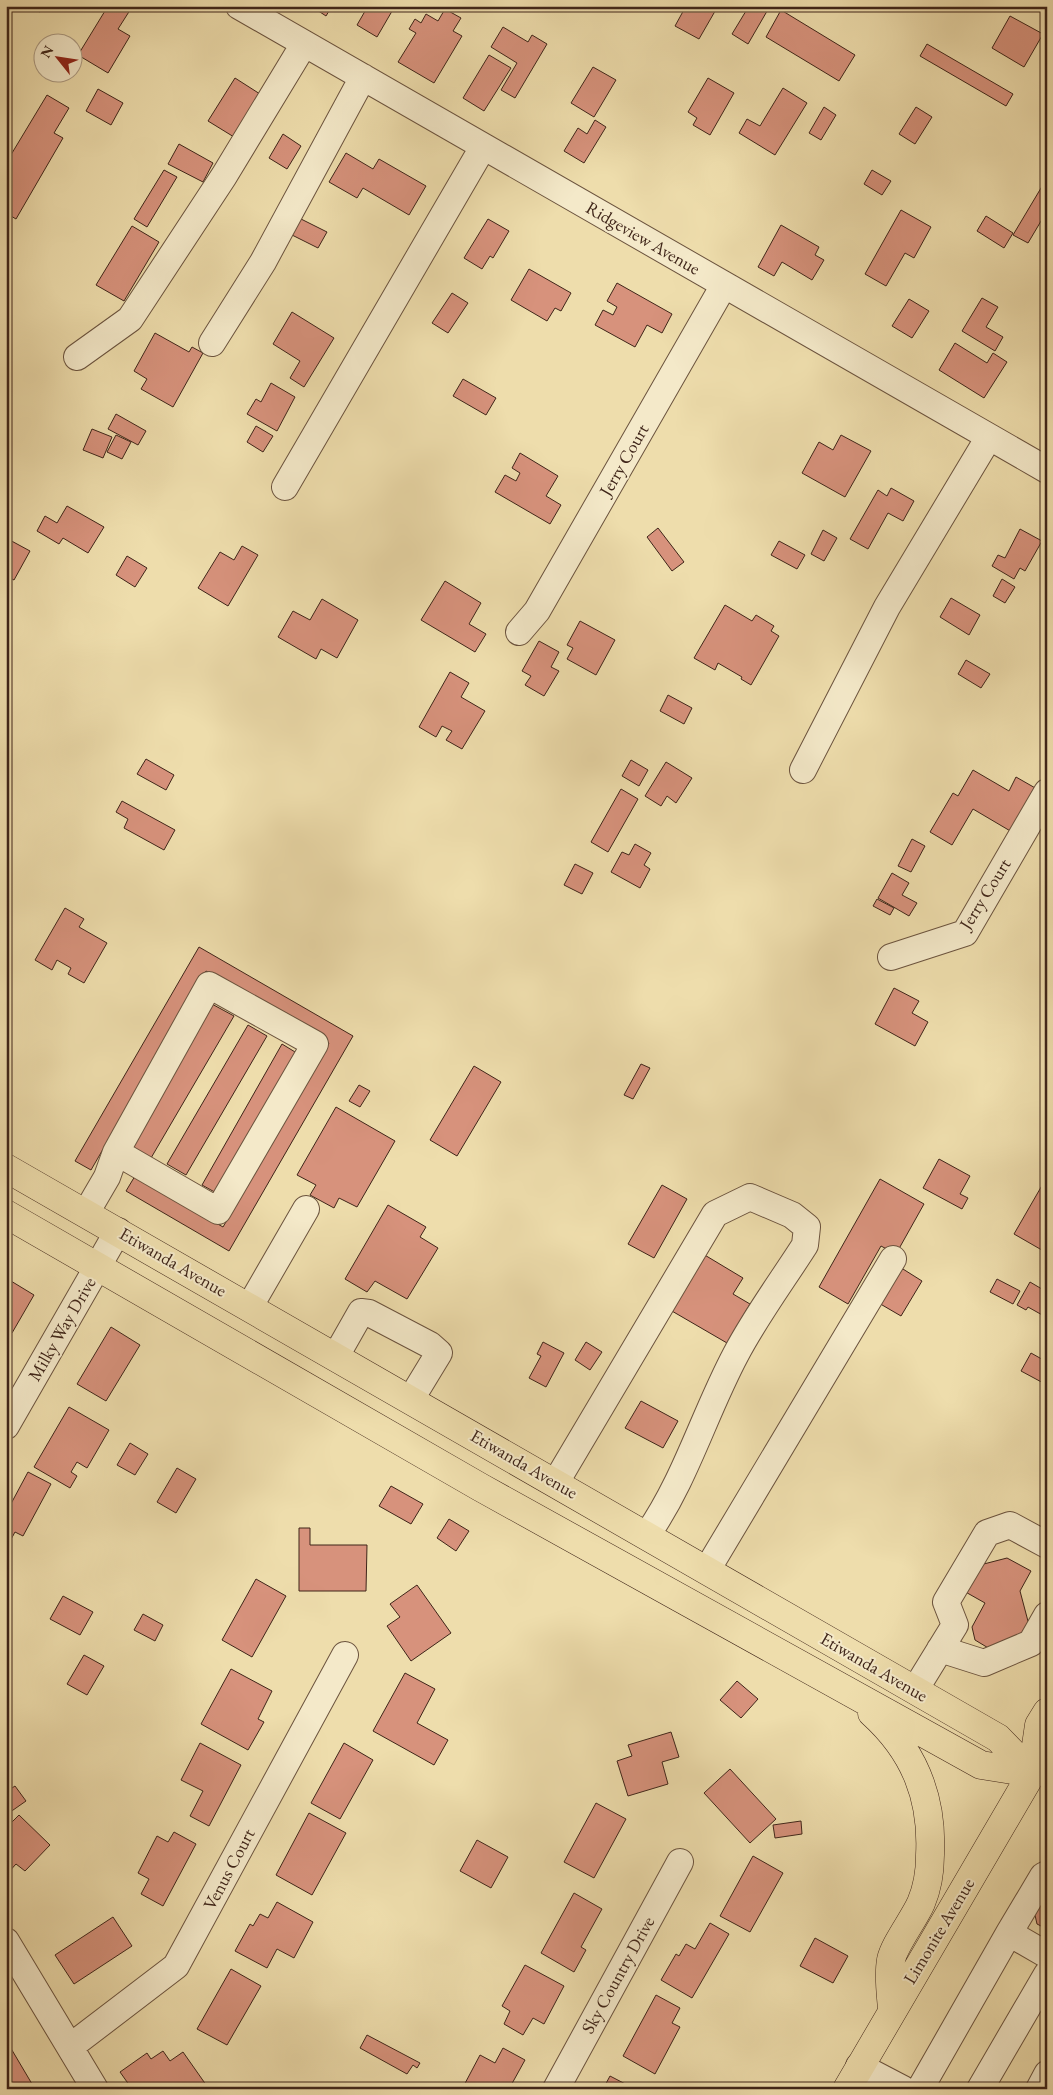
<svg xmlns="http://www.w3.org/2000/svg" width="1053" height="2095" viewBox="0 0 1053 2095" font-family="'EB Garamond',serif">
<style>
.building{fill:#d7927c;stroke:#3f2519}
.lines{fill:none;stroke-linecap:round;stroke-linejoin:round}
.minor-casing{stroke:#6b533e;stroke-width:28}
.major-casing{stroke:#3f2519;stroke-width:29}
.minor{stroke:#f4e9c9;stroke-width:26}
.major{stroke:#eeddac;stroke-width:28}
.labels{text-anchor:middle;stroke-width:4;stroke-linejoin:round;paint-order:stroke}
.street-label{font-size:18px;fill:#3f2519;stroke:#f4e9c9}
</style>
<rect width="100%" height="100%" fill="#eeddac"/>
<filter id="stains"><feTurbulence type="fractalNoise" baseFrequency=".004" numOctaves="4"/><feColorMatrix values="0 0 0 0 .2 0 0 0 0 .09 0 0 0 0 .02 0 0 0 .5 -.17"/></filter>
<radialGradient id="worn" r=".72"><stop offset=".6" stop-color="#630" stop-opacity="0"/><stop offset="1" stop-color="#630" stop-opacity=".3"/></radialGradient>
<path class="building" d="M29,6H43L40,12Z
M108,6L132,7L118,29L130,36L108,73L78,55Z
M311,6H332L326,16Z
M368,6H395L377,37L357,25Z
M686,6H718L699,39L675,26Z
M749,6H770L748,44L732,34Z
M445,9L461,18L453,31L462,36L434,83L398,62L416,33L409,29L415,19L421,23L426,14L438,21Z
M781,10L855,55L839,81L766,37Z
M1010,16L1043,34L1024,67L992,48Z
M503,27L528,42L532,35L547,44L515,98L501,90L517,63L491,47Z
M927,44L1013,94L1006,106L920,56Z
M489,55L511,68L484,111L463,98Z
M593,67L616,80L594,117L571,103Z
M235,78L260,94L234,137L208,121Z
M708,78L734,93L710,135L693,125L697,118L688,112Z
M783,88L807,103L775,155L739,133L747,119L760,126Z
M98,89L123,103L111,125L86,111Z
M47,95L69,108L54,133L63,138L16,219L6,213V163Z
M824,107L836,115L821,140L809,133Z
M916,107L932,117L915,144L899,134Z
M595,120L606,127L584,163L564,151L578,128L587,134Z
M283,134L301,146L287,169L269,158Z
M179,144L213,163L203,182L168,164Z
M346,153L373,169L379,159L426,186L409,215L363,188L357,198L329,182Z
M164,170L177,177L147,227L134,219Z
M872,170L891,181L882,195L864,184Z
M1047,178V211L1028,243L1013,235Z
M901,210L931,227L914,258L905,253L886,286L865,274Z
M986,216L1013,233L1004,248L977,231Z
M301,219L327,232L318,248L292,235Z
M488,219L509,231L493,258L490,256L482,269L464,258Z
M781,225L819,247L815,255L824,260L812,280L782,262L774,276L758,267Z
M132,226L159,242L124,301L96,285Z
M529,269L571,293L561,311L555,308L547,321L511,300Z
M617,283L672,314L662,333L647,325L635,347L595,325L603,310L613,315L617,307L607,301Z
M452,293L468,303L448,333L432,323Z
M982,298L998,307L986,327L1003,337L995,351L962,331Z
M909,299L929,311L912,338L892,326Z
M292,312L334,338L304,387L290,378L300,361L273,344Z
M155,333L189,352L192,347L203,353L173,407L141,389L147,379L134,371Z
M955,343L987,363L993,353L1007,362L984,398L939,370Z
M463,379L496,398L486,415L453,396Z
M271,383L295,397L277,431L247,414L256,399L261,402Z
M116,414L146,431L138,445L108,429Z
M256,426L273,436L263,452L247,442Z
M92,429L112,437L103,458L83,450Z
M116,435L131,442L122,459L107,452Z
M841,435L871,451L845,497L802,473L819,442L833,450Z
M520,453L558,476L546,496L561,505L550,524L495,492L505,475L516,481L520,473L512,468Z
M891,488L914,501L903,521L888,513L868,549L850,539L878,490L887,496Z
M67,506L104,527L88,553L63,538L59,544L37,531L45,516L57,523Z
M658,528L684,562L672,571L647,537Z
M1020,529L1042,541L1025,571L1020,568L1014,579L992,566L998,555L1005,558Z
M823,530L837,538L824,561L811,554Z
M6,538L30,551L14,580L6,576Z
M779,541L805,555L797,569L771,555Z
M242,546L258,555L228,606L198,588L220,552L234,560Z
M127,556L147,568L135,587L116,575Z
M1002,579L1015,587L1005,603L993,596Z
M445,581L481,603L469,624L486,634L475,652L421,620Z
M951,598L980,615L969,635L940,617Z
M322,599L358,620L337,658L321,649L316,659L278,637L293,611L310,620Z
M725,605L752,621L756,615L774,626L771,631L779,636L751,685L741,679L742,677L718,663L715,670L694,658Z
M580,621L615,640L596,675L567,659L573,648L567,645Z
M539,641L559,652L551,667L559,671L544,696L525,685L531,676L522,671Z
M966,660L990,674L981,688L958,674Z
M450,672L469,683L461,697L485,711L462,749L446,740L452,731L442,726L436,737L419,727Z
M668,695L692,708L684,724L660,711Z
M146,759L174,775L166,790L137,774Z
M631,760L648,770L639,786L622,776Z
M666,762L692,778L676,803L667,796L661,806L645,796Z
M973,770L1009,791L1016,777L1037,789L1012,832L973,809L952,845L930,832L953,793L958,796Z
M621,789L638,799L608,852L591,842Z
M122,801L175,830L164,850L124,828L128,819L116,812Z
M912,839L925,846L911,872L898,866Z
M635,844L651,853L644,865L650,869L640,888L611,872L622,852L629,855Z
M575,864L593,873L582,894L564,885Z
M892,873L909,883L902,895L917,903L909,916L878,898Z
M877,899L894,908L890,915L873,906Z
M65,908L84,919L79,927L107,943L84,983L68,974L71,968L57,960L52,970L35,960Z
M199,947L353,1036L229,1251L126,1191L135,1176L223,1227L329,1043L206,971L91,1170L75,1161Z
M894,988L919,1001L912,1013L928,1022L915,1046L875,1024Z
M210,1003L234,1016L151,1158L128,1144Z
M248,1025L267,1036L186,1175L167,1164Z
M282,1044L300,1055L220,1195L202,1185Z
M641,1064L650,1068L633,1099L624,1095Z
M474,1066L501,1082L457,1156L430,1140Z
M359,1085L370,1091L360,1107L349,1101Z
M336,1107L395,1141L357,1207L339,1198L334,1208L310,1195L316,1185L297,1175Z
M939,1159L970,1176L960,1194L968,1198L962,1209L923,1188Z
M880,1179L924,1204L896,1254L881,1246L848,1304L819,1287Z
M1044,1182L1047,1183V1253L1014,1234Z
M662,1185L687,1199L654,1258L628,1244Z
M388,1205L426,1227L420,1237L438,1248L407,1299L375,1281L367,1292L345,1279Z
M698,1251L743,1278L733,1294L750,1304L727,1343L665,1307Z
M895,1264L922,1281L901,1316L877,1302Z
M6,1278L34,1295L12,1333L6,1330Z
M997,1279L1020,1291L1013,1304L990,1292Z
M1030,1282L1047,1292V1312L1044,1316L1028,1307L1026,1310L1017,1305Z
M111,1327L140,1345L106,1401L77,1384Z
M543,1342L564,1353L546,1387L529,1378L541,1356L537,1354Z
M586,1342L602,1352L590,1370L575,1360Z
M1031,1353L1047,1362V1385L1021,1371Z
M641,1401L678,1421L663,1448L625,1428Z
M69,1407L109,1430L87,1468L77,1462L71,1472L77,1476L70,1488L34,1467Z
M130,1443L148,1454L135,1475L117,1465Z
M177,1468L196,1479L176,1513L157,1502Z
M28,1472L51,1484L23,1536L15,1532L9,1543L6,1541V1513Z
M391,1486L423,1504L411,1524L379,1506Z
M449,1519L469,1531L456,1551L437,1538Z
M299,1528H310V1545H367L366,1591H299Z
M1007,1558L1031,1571L1020,1591L1029,1625L1020,1641L990,1649L975,1640L972,1627L985,1603L962,1590L976,1566Z
M256,1579L286,1596L252,1657L222,1640Z
M417,1585L451,1633L411,1661L387,1626L400,1617L390,1604Z
M63,1596L93,1612L80,1635L50,1619Z
M143,1614L163,1625L155,1641L134,1630Z
M84,1655L104,1666L87,1695L67,1684Z
M231,1669L272,1691L258,1719L264,1722L248,1750L201,1724Z
M405,1673L435,1689L417,1723L448,1740L434,1765L373,1731Z
M737,1681L758,1699L741,1718L720,1700Z
M671,1732L679,1757L662,1762L668,1784L628,1796L617,1761L632,1756L628,1745Z
M200,1743L241,1765L209,1826L190,1816L203,1791L181,1780Z
M344,1743L373,1760L340,1819L311,1803Z
M730,1769L776,1819L750,1843L704,1793Z
M15,1786L26,1801L6,1815V1792Z
M596,1803L626,1819L594,1878L564,1862Z
M309,1813L346,1833L312,1895L276,1875Z
M19,1815L50,1845L25,1871L16,1864L7,1874L6,1828Z
M801,1821L802,1834L775,1838L773,1825Z
M174,1832L196,1844L163,1906L141,1894L149,1879L138,1873L157,1836L168,1842Z
M477,1840L508,1857L491,1888L460,1871Z
M753,1856L783,1873L750,1932L720,1916Z
M1047,1891V1929L1037,1924L1035,1915Z
M574,1893L602,1909L581,1947L586,1950L574,1972L541,1953Z
M277,1902L313,1922L294,1958L277,1949L267,1968L235,1951L250,1924L253,1926L260,1914L268,1918Z
M113,1917L132,1946L74,1984L55,1955Z
M710,1923L729,1934L692,1998L661,1980L676,1954L679,1956L686,1944L695,1949Z
M815,1938L848,1956L833,1983L800,1966Z
M525,1965L564,1986L544,2024L533,2018L523,2035L504,2024L510,2011L502,2006Z
M231,1969L261,1986L227,2045L197,2029Z
M656,1995L680,2008L672,2023L680,2027L655,2074L623,2056Z
M367,2035L420,2063L417,2068L413,2065L407,2074L360,2048Z
M6,2040L35,2089H6Z
M503,2048L525,2060L509,2089H462L480,2055L495,2063Z
M163,2051L170,2061L183,2052L209,2089H132L120,2072L147,2053L151,2059Z
M610,2076L635,2089H603Z"/>
<g class="lines">
<g class="minor-casing">
<path id="minor" d="M239,6L1047,470
M212,343L263,262L363,77
M77,357L130,319L224,176L304,44
M285,487L483,147
M519,632L537,611L724,285
M803,770L887,607L989,437
M891,957L965,933L1047,792
M86,1213L107,1177L116,1152L209,985L315,1044L218,1211L116,1152
M250,1306L306,1209
M336,1356L361,1312L369,1313L430,1345L439,1353L411,1399
M6,1426L118,1231
M556,1482L715,1214L750,1197L792,1215L807,1227L805,1245C782,1281 756,1316 736,1354C704,1414 686,1479 647,1535
M707,1570L893,1259
M940,1649L984,1663L1031,1643L1047,1615
M915,1690L955,1625L946,1602L987,1533L1010,1525L1047,1545
M1009,1933L1043,1876L1047,1874
M6,1941L95,2089
M70,2047L176,1966L345,1655
M859,2066L903,2089
M556,2089L680,1862
M920,2089L1009,1933L1047,1955
M980,2089L1047,1974
M1039,2089L1047,2074"/>
</g>
<g class="major-casing">
<path id="major" d="M6,1168L998,1738L1032,1773
M6,1214L480,1487L981,1765L1032,1773
M872,1713C915,1752 933,1798 930,1855C930,1871 927,1889 921,1903C914,1919 894,1945 891,1960C888,1976 891,1994 892,2010
M1032,1773L1039,1725L1047,1712
M847,2089L1032,1773L1047,1756"/>
</g>
<use href="#minor" class="minor"/>
<use href="#major" class="major"/>
</g>
<g class="labels">
<g class="street-label">
<text transform="translate(643 238) rotate(30)" y="6">Ridgeview Avenue</text>
<text transform="translate(624 460) rotate(-60)" y="6">Jerry Court</text>
<text transform="translate(985 894) rotate(-58)" y="6">Jerry Court</text>
<text transform="translate(173 1262) rotate(30)" y="6">Etiwanda Avenue</text>
<text transform="translate(62 1329) rotate(-60)" y="6">Milky Way Drive</text>
<text transform="translate(524 1464) rotate(30)" y="6">Etiwanda Avenue</text>
<text transform="translate(874 1667) rotate(30)" y="6">Etiwanda Avenue</text>
<text transform="translate(229 1869) rotate(-62)" y="6">Venus Court</text>
<text transform="translate(939 1931) rotate(-59)" y="6">Limonite Avenue</text>
<text transform="translate(618 1975) rotate(-61)" y="6">Sky Country Drive</text>
</g>
</g>
<rect width="1053" height="2095" fill="none" stroke="#eeddac" stroke-width="25"/>
<rect x="8" y="8" width="1038" height="2080" fill="none" stroke="#3f2519" stroke-width="2.5"/>
<rect x="12" y="12" width="1028" height="2070" fill="none" stroke="#3f2519"/>
<g transform="translate(58 58) rotate(300)"><circle r="24" fill="#f4e9c9" stroke="#ac9b83"/>
<path d="M0-4L9 19L0 12L-9 19Z" fill="#8f2418"/>
<text y="-8" font-size="14" font-weight="bold" text-anchor="middle" fill="#3f2519">N</text>
</g>
<rect width="100%" height="100%" filter="url(#stains)"/>
<rect width="100%" height="100%" fill="url(#worn)"/>
</svg>
